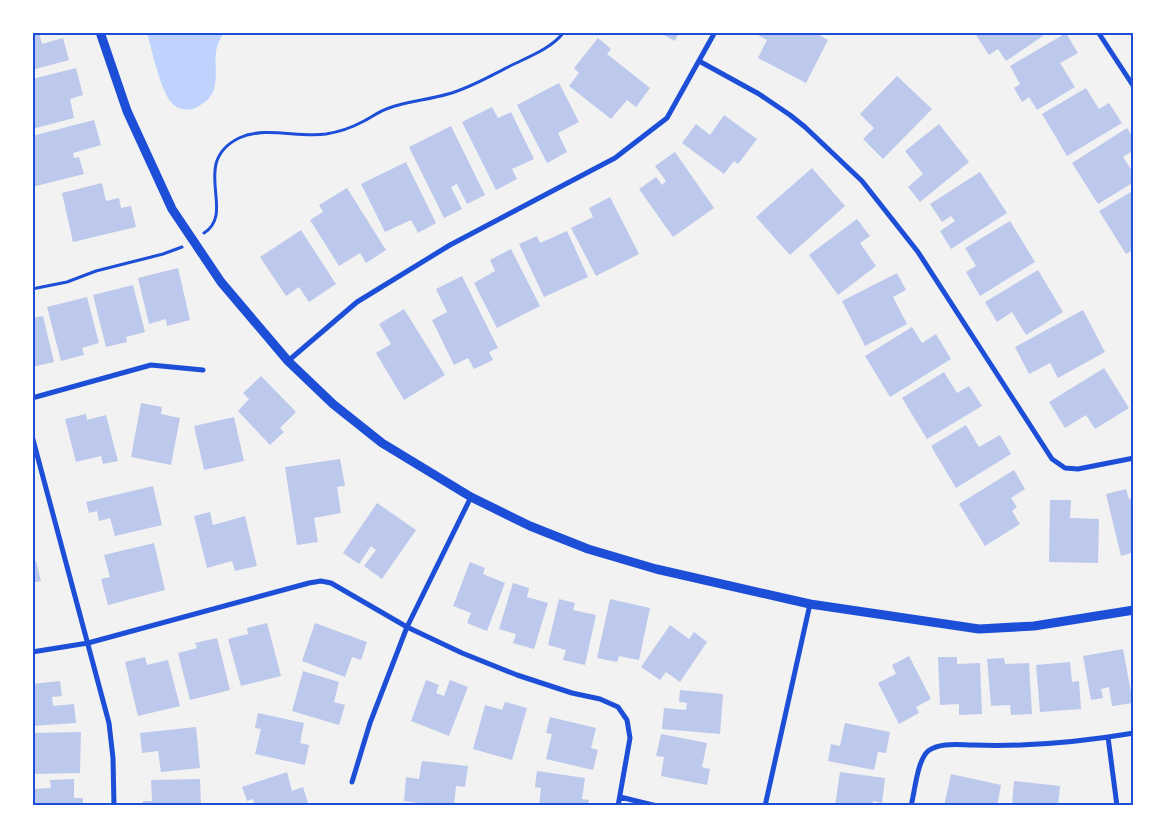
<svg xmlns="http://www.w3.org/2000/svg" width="1166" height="838" viewBox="0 0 1166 838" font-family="Barlow,sans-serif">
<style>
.water{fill:#bfd3fe}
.building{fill:#bdc9ec}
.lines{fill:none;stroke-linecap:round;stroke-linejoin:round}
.path{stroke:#1d4ed8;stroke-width:3}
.minor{stroke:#1d4ed8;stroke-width:5}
.tertiary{stroke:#1d4ed8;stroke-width:9}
.neatline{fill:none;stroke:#1d4ed8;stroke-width:2}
</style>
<rect width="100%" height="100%" fill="#f2f2f2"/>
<path class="water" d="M147,33H224C209,54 220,68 214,89C211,98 204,104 195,108C187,111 177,110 171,102C160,89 152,50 147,33Z"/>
<path class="building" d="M32,32H39L42,44L63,38L69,60L32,70Z
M658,32H679L675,41Z
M753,32H814L828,40L806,83L758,58L767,40Z
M974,32H1040L1043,36L1006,61L998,49L989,55Z
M1066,33L1078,53L1060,63L1075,87L1037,110L1029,97L1022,102L1014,88L1020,84L1010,66Z
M598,38L611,49L607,54L650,88L636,107L627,100L611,119L569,86L579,73L574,68Z
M76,68L83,95L70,99L74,118L32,129V79Z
M897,76L932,109L883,159L863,139L874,128L860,114Z
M559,83L579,122L558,133L567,152L547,163L517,105Z
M1086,88L1099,109L1109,103L1122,123L1067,156L1042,114Z
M492,107L498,118L511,112L534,159L512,169L517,179L496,190L462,122Z
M724,115L757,139L738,164L734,161L724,174L682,143L696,124L710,135Z
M94,120L101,145L73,153L74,158L79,157L84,174L32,187V136Z
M939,124L969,162L920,202L908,187L923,174L905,151Z
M451,126L485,195L467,204L457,184L451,187L462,209L444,218L409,147Z
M1127,128L1134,139V150L1123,157L1134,174V182L1098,204L1072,163Z
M675,152L714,208L673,237L639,189L656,177L662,185L666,181L655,166Z
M406,162L436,223L418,233L411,220L385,232L361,184Z
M812,168L845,206L790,255L756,217Z
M980,172L1007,213L951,249L940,231L955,221L951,216L942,222L930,204Z
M102,183L106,201L119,198L121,208L131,206L136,227L73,242L62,193Z
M347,188L386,250L366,263L360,253L339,266L310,220L323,212L319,205Z
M1134,190V249L1126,254L1099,211Z
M610,197L639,254L596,276L571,228L593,217L589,208Z
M857,219L870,236L860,243L876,266L838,295L809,255Z
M1010,221L1035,262L980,296L966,272L976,266L965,248Z
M301,230L336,284L309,302L299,287L286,296L260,257Z
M567,231L588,277L544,297L519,244L537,236L540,243Z
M511,249L540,306L497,328L474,283L495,271L490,260Z
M178,268L190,320L167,326L166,319L149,324L138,278Z
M1038,270L1063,312L1026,335L1012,312L997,322L985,302Z
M897,273L906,290L893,297L907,324L865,346L842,301Z
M462,276L498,348L489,352L493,360L474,369L468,358L454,365L432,320L447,312L436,289Z
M133,285L145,332L126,337L127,342L106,347L93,295Z
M87,297L99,343L82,348L84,355L61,361L47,307Z
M404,309L445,375L404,400L376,353L391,344L379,324Z
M1083,310L1105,352L1058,378L1050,363L1029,374L1015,347Z
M43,316L54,362L32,367V318Z
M912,327L922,343L936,334L951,359L890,397L865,356Z
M1104,368L1129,408L1095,429L1086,415L1065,428L1049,402Z
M944,372L957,393L969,386L982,406L927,439L902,398Z
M261,376L296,412L280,428L284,432L270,445L238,411L249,399L243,393Z
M141,403L162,407L161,414L180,418L171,465L131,457Z
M86,414L87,420L106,415L118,461L103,464L101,456L76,462L65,419Z
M234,417L244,461L204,470L194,426Z
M966,425L979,447L1000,435L1011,454L956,488L931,446Z
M340,459L345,486L337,487L341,513L314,518L318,542L297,545L285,467Z
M1014,470L1025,489L1011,498L1017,507L1012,511L1020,524L985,546L959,504Z
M153,486L162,525L115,536L110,518L99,521L97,511L89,513L86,502Z
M1126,489L1129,499L1134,498V552L1121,556L1106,494Z
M1050,500H1071L1070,518L1099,519L1098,563L1049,562Z
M377,503L416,530L382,579L364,566L376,550L371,546L359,564L343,553Z
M210,512L213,525L245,516L257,566L235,571L232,561L207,568L194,516Z
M154,543L165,590L108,605L101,579L110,577L104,555Z
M36,561L41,581L32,583V562Z
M470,562L485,568L483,574L505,583L487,631L467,623L471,613L453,606Z
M513,583L529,588L527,597L548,603L534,649L513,643L516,634L499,629Z
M559,599L575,603L573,610L596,615L585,665L563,660L566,650L548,645Z
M610,599L650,608L639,660L619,656L617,662L597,658Z
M267,623L281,676L241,686L228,639L248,634L247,628Z
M315,623L367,642L361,660L352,657L345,677L302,661Z
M670,625L689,639L694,632L707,642L680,682L666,672L660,680L641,667Z
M217,638L230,690L190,700L178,653L197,648L195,643Z
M1123,649L1133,703L1112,706L1109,687L1101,689L1103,698L1091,700L1083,656Z
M909,656L931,699L916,707L919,713L899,724L878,683L896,674L892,665Z
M145,657L147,665L168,660L180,706L138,716L125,662Z
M938,657H957V664L980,663L982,714L959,715V704L940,705Z
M1004,658L1005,664L1029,663L1032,714L1011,715L1010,705L991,706L987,659Z
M1070,662L1072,682L1079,681L1081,709L1040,712L1036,665Z
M303,671L339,682L334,702L345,705L339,725L292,711Z
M426,680L439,685L436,693L444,696L450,680L468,687L449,736L411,721Z
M60,681L62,696L52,697L53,706L74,704L76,723L32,726V684Z
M680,690L723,694L720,734L662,729L664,708L686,710L687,703L679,702Z
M505,702L527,708L512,760L473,749L485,705L502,710Z
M258,713L304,723L300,743L309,745L305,765L255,754L261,729L255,728Z
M550,717L596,728L591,748L598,750L593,770L546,759L552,734L546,733Z
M845,723L890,732L886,753L878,752L874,770L828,761L831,744L840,746Z
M196,727L200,768L161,772L158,751L142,753L140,733Z
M81,732L80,773L32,774V733Z
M661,734L707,743L702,767L710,769L707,785L661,776L664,757L656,756Z
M422,761L468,766L465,787L456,786L454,806H440L404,801L406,777L419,779Z
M537,771L585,778L582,799L589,800L588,806H539L541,788L535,787Z
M287,772L292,791L303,787L309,806H255L253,799L247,801L242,787Z
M840,772L885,778L882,803L873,801L872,806H835Z
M951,774L1001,785L997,806H944Z
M74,779V798H83V806H32V789L51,788L50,780Z
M200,779L201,806H143V801H152L151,780Z
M1014,781L1060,786L1058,806H1012Z"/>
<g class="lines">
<path class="path" d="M204,233C237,212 189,163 239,138C266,126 298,138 326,134C338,132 351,128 362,122C371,118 379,111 389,108C408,101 428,100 448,94C470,88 490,76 510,66C528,57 551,49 564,32
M32,289L67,282L96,271L163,254L182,247"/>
<path class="minor" d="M1098,32L1134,87
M699,61L759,94L790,115L805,127L862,181L918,252L1052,459L1065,468L1078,469L1134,458
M288,361L357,302L450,245L615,158L667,118L715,32
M32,398L151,365L203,370
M32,436L109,723L113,758L114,806
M32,652L88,643L309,583L321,581L331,583L407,627L462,653L517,675L572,693L600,699L618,707L627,720L630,738L618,806
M1108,737L1117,806
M352,782L370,723L407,627L471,497
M620,797L657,806
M765,806L810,604
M911,806C915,791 917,761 928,751C940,742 959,745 973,745C1027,747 1081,742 1134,733"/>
<path class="tertiary" d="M100,32L127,111L172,209L221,282L288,361L333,404L382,443L471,497L530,526L588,549L656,569L810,604L979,629L1034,626L1134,610"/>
</g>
<rect width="1166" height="838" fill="none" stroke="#ffffff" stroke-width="68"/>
<rect x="34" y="34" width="1098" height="770" class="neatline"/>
</svg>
